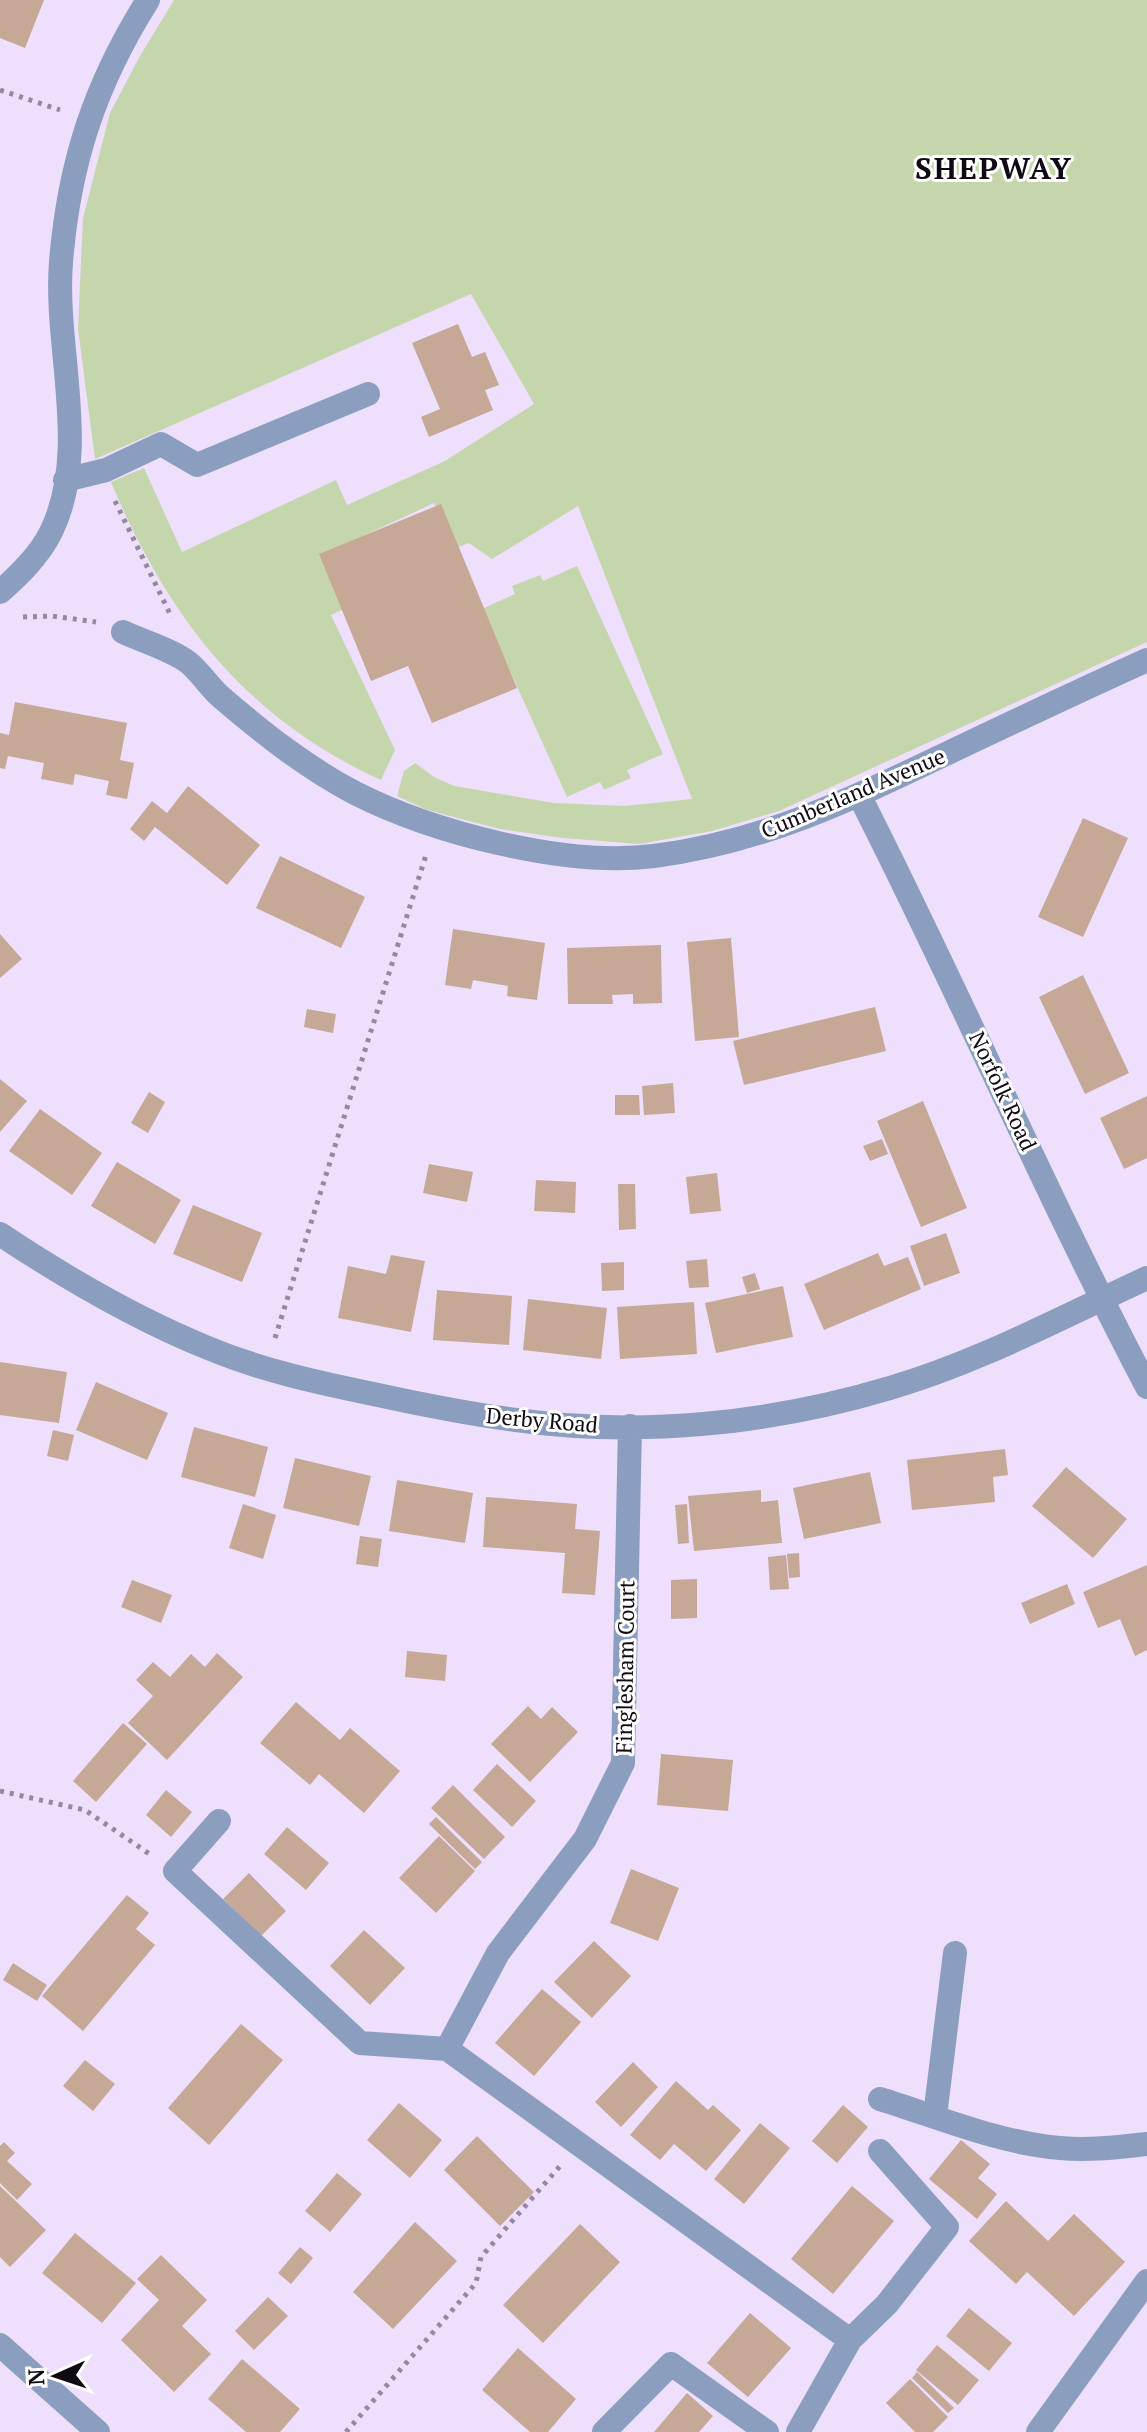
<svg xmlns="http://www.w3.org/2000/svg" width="1147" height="2432" viewBox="0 0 1147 2432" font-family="'PT Serif',serif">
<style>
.green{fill:#c6d6ac}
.building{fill:#c5a996}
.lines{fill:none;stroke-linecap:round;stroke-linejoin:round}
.path{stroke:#94899e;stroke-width:5;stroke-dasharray:4 6;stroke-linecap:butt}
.minor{stroke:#8b9ec0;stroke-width:24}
.labels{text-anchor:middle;stroke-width:6;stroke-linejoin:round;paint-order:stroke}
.street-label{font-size:22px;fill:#0f0a13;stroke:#fff}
.district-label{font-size:30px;font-weight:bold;letter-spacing:2px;fill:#0f0a13;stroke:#fff}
</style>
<rect width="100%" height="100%" fill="#eedffc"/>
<path class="green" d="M174,0H1147V642L779,811L712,831L639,844L563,838L500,829L450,816L425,809L397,796L404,771L415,763L434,777L454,786L554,803L625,806L692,799L578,506L492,559L469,543L456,548L434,503L322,555L346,608L331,615L395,750L381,780C245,718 168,617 111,482L144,468L182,552L336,480L347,505L445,461L534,404L471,294L95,459L78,329L83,218L110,113L140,56Z
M577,566L663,754L627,770L631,778L604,790L600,782L567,797L482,609L515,594L512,586L540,575L543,581Z"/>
<path class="building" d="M0,0H44L25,48L0,38Z
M458,324L472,357L485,352L499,385L485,390L493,410L429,437L421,417L440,409L412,343Z
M441,504L517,688L432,723L408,666L371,681L319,554Z
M15,702L127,723L120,760L134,763L127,799L106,795L109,781L75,774L73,785L41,779L44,763L8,756L5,769L0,768V733L9,735Z
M188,786L260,845L227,885L155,827L144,841L130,829L152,801L167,813Z
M1083,818L1128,838L1083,937L1038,917Z
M280,856L365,897L341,948L256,908Z
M453,929L545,943L537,1000L507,996L508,986L473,980L471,989L445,985Z
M0,934L22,959L0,978Z
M731,938L739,1037L695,1041L687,942Z
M661,945L662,1003L633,1004V994L612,995L613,1004H568L567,948Z
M1083,975L1129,1073L1085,1094L1039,997Z
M875,1007L886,1051L744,1085L733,1041Z
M307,1009L336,1014L333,1033L304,1027Z
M0,1079L27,1101L0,1132Z
M673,1083L675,1113L644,1115L642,1086Z
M149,1092L165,1102L148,1133L131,1123Z
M615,1095H639L640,1115H615Z
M1147,1096V1158L1124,1169L1100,1118Z
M923,1101L967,1208L921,1227L877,1121Z
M40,1109L102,1153L72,1195L9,1151Z
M882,1139L888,1154L870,1161L863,1146Z
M117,1162L181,1200L155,1244L91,1206Z
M429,1164L473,1172L467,1202L423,1193Z
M717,1173L721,1211L690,1214L686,1177Z
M536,1180L576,1182L575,1213L534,1211Z
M618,1184H635L636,1229L619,1230Z
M193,1205L262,1233L242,1282L173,1254Z
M946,1233L960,1273L924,1286L910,1246Z
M878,1253L884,1266L908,1257L921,1289L824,1330L804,1284Z
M391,1255L425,1261L411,1332L338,1318L348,1266L386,1274Z
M707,1259L709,1287L689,1288L686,1261Z
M624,1262V1290L602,1291L601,1263Z
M755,1273L760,1289L747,1293L742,1277Z
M783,1286L793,1337L716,1353L705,1303Z
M437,1290L512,1296L509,1345L433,1340Z
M528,1299L607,1308L601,1359L523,1350Z
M694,1302L697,1354L620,1359L617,1307Z
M0,1362L67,1372L59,1423L0,1415Z
M96,1382L168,1413L147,1460L76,1430Z
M194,1427L268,1447L255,1497L181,1477Z
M53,1430L74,1435L68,1461L47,1456Z
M1005,1449L1008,1475L993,1477L995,1502L912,1510L907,1460Z
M295,1458L371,1476L359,1526L283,1508Z
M1066,1467L1127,1519L1093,1558L1032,1506Z
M870,1472L881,1523L804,1539L793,1488Z
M397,1480L473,1493L465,1543L389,1531Z
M761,1490V1502L778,1500L782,1543L694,1551L688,1496Z
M486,1497L577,1504L575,1529L600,1531L595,1595L562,1593L565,1553L483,1547Z
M243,1504L276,1515L263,1559L229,1548Z
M687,1504L689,1543L678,1544L675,1505Z
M360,1536L382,1539L378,1567L356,1564Z
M799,1553L800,1577L789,1578L787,1554Z
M786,1555L789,1589L770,1590L768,1557Z
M1147,1565V1650L1135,1656L1120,1619L1098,1628L1083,1592Z
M697,1579V1618L671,1619V1580Z
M132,1580L172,1595L161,1623L121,1607Z
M1067,1584L1075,1604L1030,1624L1021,1603Z
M407,1651L447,1655L445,1681L405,1677Z
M217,1653L243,1677L167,1760L128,1723L153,1696L136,1680L153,1662L170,1677L191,1654L205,1667Z
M296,1702L340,1740L350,1728L400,1771L364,1813L319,1774L310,1785L260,1743Z
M528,1706L541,1719L552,1707L578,1732L530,1782L491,1744Z
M123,1723L147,1744L96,1802L73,1781Z
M661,1754L733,1760L728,1811L657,1805Z
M497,1764L536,1801L512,1827L473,1790Z
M453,1785L505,1837L484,1859L431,1808Z
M166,1790L192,1812L171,1837L146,1815Z
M436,1817L482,1862L475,1869L429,1824Z
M287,1827L329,1863L306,1890L264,1854Z
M439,1836L475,1871L436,1913L399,1878Z
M631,1869L679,1888L658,1941L610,1923Z
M249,1873L286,1911L261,1936L223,1899Z
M127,1895L149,1913L136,1929L155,1945L83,2031L42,1996Z
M364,1930L405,1968L370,2005L330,1966Z
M594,1941L631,1976L592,2018L554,1982Z
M13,1963L47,1985L37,2001L3,1980Z
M542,1989L581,2022L534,2076L495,2043Z
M241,2024L283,2060L209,2145L168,2108Z
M85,2060L115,2084L93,2111L63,2086Z
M633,2062L658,2087L621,2127L595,2102Z
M676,2081L708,2110L713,2105L741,2130L706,2171L674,2144L660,2160L630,2135Z
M399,2103L442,2140L410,2178L367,2140Z
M843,2105L868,2127L837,2163L812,2141Z
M760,2123L790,2148L744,2204L714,2179Z
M477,2136L534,2192L500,2226L444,2170Z
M961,2140L990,2164L978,2178L997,2194L977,2219L929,2179Z
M4,2142L15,2153L7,2161L32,2184L17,2200L0,2183V2146Z
M337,2173L362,2194L330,2232L305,2211Z
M0,2186L46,2230L10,2267L0,2257Z
M852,2186L894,2221L833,2294L791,2259Z
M1006,2201L1048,2241L1074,2214L1125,2262L1074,2316L1027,2272L1016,2284L969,2241Z
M415,2222L457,2261L393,2329L353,2292Z
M580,2224L620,2262L543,2343L503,2305Z
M75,2233L136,2283L102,2323L42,2273Z
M300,2247L313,2258L291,2284L278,2273Z
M161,2255L207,2300L182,2326L211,2354L174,2392L121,2340L159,2300L137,2279Z
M268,2297L288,2316L254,2350L235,2331Z
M969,2308L1012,2343L989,2371L946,2336Z
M750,2313L791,2348L748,2397L707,2363Z
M937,2345L979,2380L958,2405L916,2370Z
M518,2348L576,2399L548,2432H530L482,2390Z
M242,2359L300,2409L280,2432H246L208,2399Z
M917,2372L954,2408L948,2413L912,2378Z
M910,2379L948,2417L933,2432H915L886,2403Z
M687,2393L713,2416L699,2432H654Z"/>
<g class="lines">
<path class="path" d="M0,90L60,110
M115,501L172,618
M23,617L52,616L96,622
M275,1338L426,855
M0,1791L85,1810L151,1855
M346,2432L476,2283L481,2257L560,2166"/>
<path class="minor" d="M65,480L106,470L161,444L197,465L368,394
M0,592C19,575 39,556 51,532C91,450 54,349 61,262C69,163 95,84 148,0
M123,632C142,641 173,650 189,663C201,673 210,688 222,698C263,733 307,768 355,793C434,833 565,867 654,856C764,842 852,799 950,752C1015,721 1081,690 1147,660
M859,795C959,991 1045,1193 1147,1387
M0,1234C66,1278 134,1318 208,1348C263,1371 320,1383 378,1395C424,1405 469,1414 516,1420C640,1437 769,1424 890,1388C979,1362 1062,1317 1147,1278
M219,1821L175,1871L360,2043L447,2049L498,1953L585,1839L623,1763L630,1426
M447,2049L850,2340L798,2432
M880,2099C938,2117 999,2143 1060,2148C1090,2151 1118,2147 1147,2144
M935,2116L955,1953
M850,2340L887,2304L947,2227L880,2151
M0,2345L98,2432
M604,2432L671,2364L767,2432
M1038,2432L1147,2281"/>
</g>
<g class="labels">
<g class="street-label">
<text transform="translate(853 793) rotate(-23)" y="8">Cumberland Avenue</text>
<text transform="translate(1003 1091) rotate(65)" y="8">Norfolk Road</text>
<text transform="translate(542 1420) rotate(5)" y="8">Derby Road</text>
<text transform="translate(625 1667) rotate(-89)" y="8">Finglesham Court</text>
</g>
<g class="district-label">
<text x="994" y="179">SHEPWAY</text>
</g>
</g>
<g transform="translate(56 2376) rotate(267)" stroke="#ffffff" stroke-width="6" paint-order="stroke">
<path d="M0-6L14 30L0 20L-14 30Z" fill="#0f0a13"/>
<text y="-12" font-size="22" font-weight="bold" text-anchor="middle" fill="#0f0a13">N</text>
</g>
</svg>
